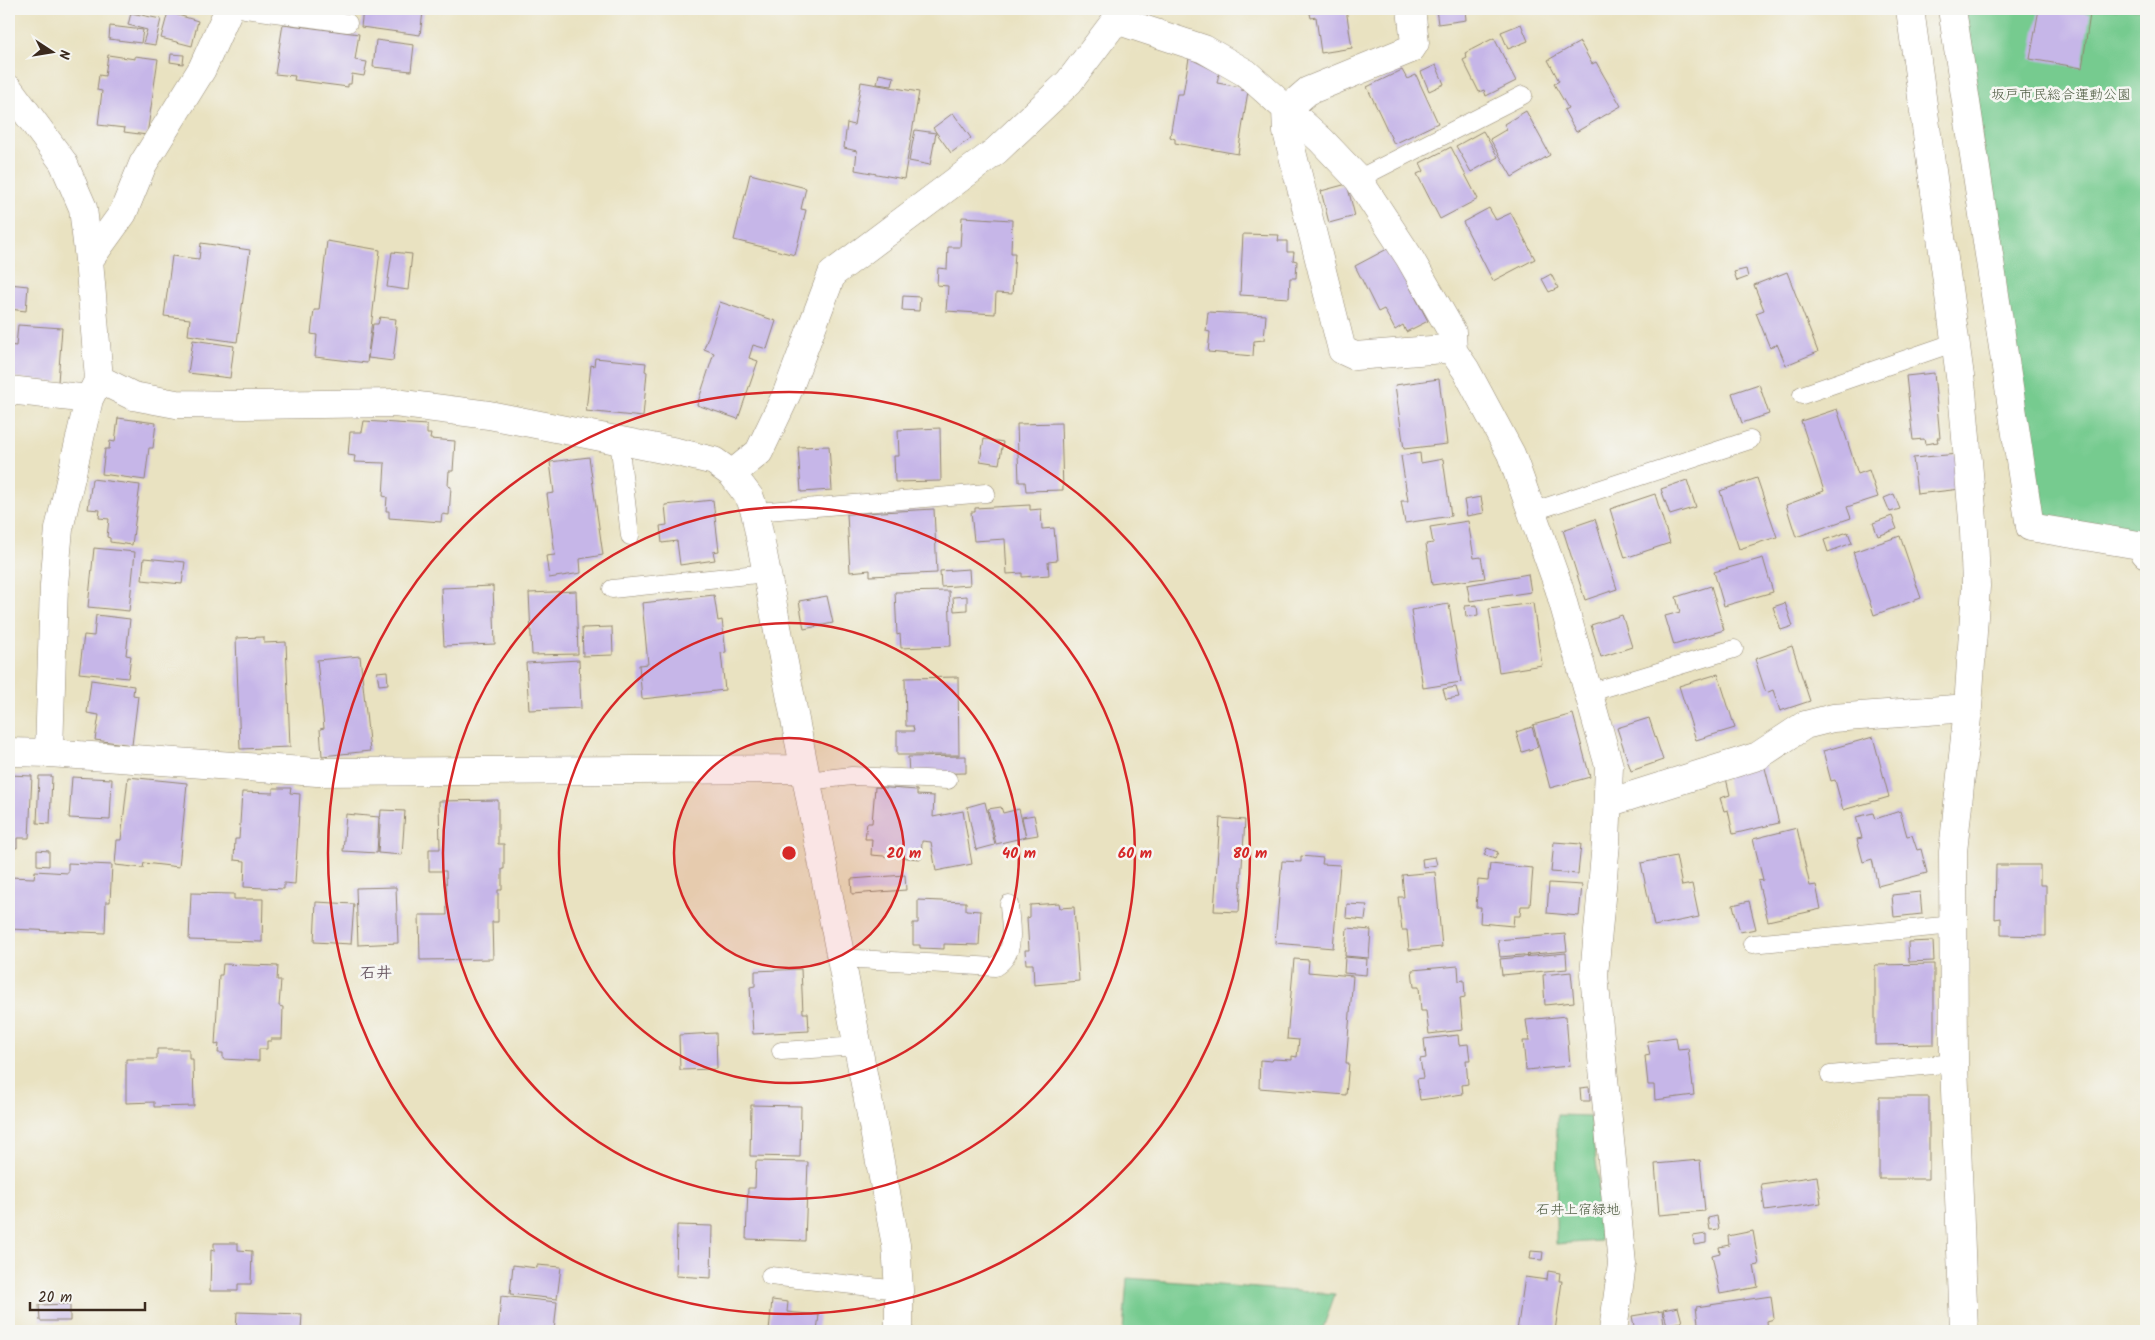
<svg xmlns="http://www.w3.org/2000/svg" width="2155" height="1340" viewBox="0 0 2155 1340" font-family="Kalam,'Klee One',sans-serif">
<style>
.green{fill:#76cb8f;stroke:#587a56}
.building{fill:#c6b6e8}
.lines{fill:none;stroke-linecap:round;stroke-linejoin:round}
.service-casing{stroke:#928670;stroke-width:19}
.minor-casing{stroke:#928670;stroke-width:29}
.service{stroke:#fff;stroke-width:18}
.minor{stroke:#fff;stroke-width:28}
.ring{fill:none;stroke:#d62828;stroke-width:2.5}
.labels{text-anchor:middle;stroke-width:5;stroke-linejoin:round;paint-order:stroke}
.park-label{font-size:14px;fill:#4d5a40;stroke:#f6f6f2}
.quarter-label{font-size:16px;font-weight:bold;fill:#6c5b65;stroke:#f6f6f2}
.centre{fill:#d62828;stroke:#f6f6f2;stroke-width:2.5}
.ring-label{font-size:15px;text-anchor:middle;font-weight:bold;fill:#d62828;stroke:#f6f6f2;stroke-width:5;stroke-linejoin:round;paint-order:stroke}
</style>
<rect width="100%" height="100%" fill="#f6f6f2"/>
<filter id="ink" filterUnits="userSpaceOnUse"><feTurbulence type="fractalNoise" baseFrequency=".02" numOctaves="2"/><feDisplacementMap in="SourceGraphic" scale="10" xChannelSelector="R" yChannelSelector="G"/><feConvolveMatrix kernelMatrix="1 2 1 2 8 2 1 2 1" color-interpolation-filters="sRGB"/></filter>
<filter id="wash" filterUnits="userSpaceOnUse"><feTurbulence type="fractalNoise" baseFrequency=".0096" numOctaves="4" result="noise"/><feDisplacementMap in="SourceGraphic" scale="20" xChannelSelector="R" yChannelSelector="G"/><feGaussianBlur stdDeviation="1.12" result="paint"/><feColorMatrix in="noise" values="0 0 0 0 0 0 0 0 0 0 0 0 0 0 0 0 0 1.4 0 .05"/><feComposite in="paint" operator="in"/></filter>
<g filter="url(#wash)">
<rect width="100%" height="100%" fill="#e9e2c1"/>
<path class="green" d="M1963,9H2146V537L2036,519Z
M1557,1115L1590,1116L1598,1176L1601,1241L1556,1244Z
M1127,1278L1335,1294L1322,1331H1123Z"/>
<g id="blocks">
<path class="building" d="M363,9H420L419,12H423L420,35L361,27Z
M1309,9H1346L1352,48L1321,53L1316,17L1311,18Z
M1436,9H1465L1466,20L1438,24Z
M2039,9H2061L2090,14L2082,68L2030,59Z
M168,12L198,21L192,46L161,38Z
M131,13L161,19L155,45L143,43L147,30L128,25Z
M283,24L359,34L355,60L367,62L364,76L352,74L351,84H348V87L294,80L295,76L275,74Z
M1521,24L1528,41L1508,49L1501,32Z
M110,26L143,30L141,43L109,39Z
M1494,38L1516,81L1486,96L1484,90L1479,92L1463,60L1467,58L1465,53Z
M376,40L414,45L411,71L373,67Z
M1580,42L1592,64L1596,62L1621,106L1576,132L1564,110L1568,108L1554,84L1559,81L1548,60Z
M171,54L184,55L183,64L170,62Z
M108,55L135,59V56L158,59L147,135L124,132L125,128L98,125L102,91L97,90L99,75L105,76Z
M1189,58L1219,73L1217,83L1241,87V90L1248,91L1238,154L1175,143V139L1170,137L1177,94H1183Z
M1436,65L1444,84L1429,91L1421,72Z
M1402,70L1407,79L1416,75L1438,123L1394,144L1367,87Z
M879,74L894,77L892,86L877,84Z
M861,82L919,92L904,179L855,170L857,151L844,148L847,123L854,125Z
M1526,111L1550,155L1512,177L1490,139L1507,129L1504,124Z
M953,113L971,138L951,153L933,128Z
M915,130L936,133L930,165L909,161Z
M1483,131L1498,157L1471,172L1456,146Z
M1451,147L1478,199L1440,219L1417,174L1424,171L1420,163Z
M750,174L806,188L801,209L806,210L795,255L734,240Z
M1347,184L1355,216L1329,223L1321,191Z
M1489,208L1496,220L1511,213L1535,259L1493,281L1463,222Z
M962,217L1012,220L1011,253H1015L1012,294L996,293L995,314L946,311L948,286L937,285L938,268L947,269L948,247H960Z
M1243,234L1279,235L1278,241H1287V252H1294L1293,260L1297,261L1296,278H1290L1289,298L1240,295Z
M327,241L380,250L367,363L315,357L317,335L311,334L314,310H319Z
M201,243L250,250L237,342L188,335L190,319L164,316L172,256L199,259Z
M1389,248L1428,321L1406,332L1403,325L1395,330L1384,309L1378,312L1355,266Z
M392,252L412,254L408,290L387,287Z
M1746,269L1748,277L1737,281L1734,272Z
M1787,272L1818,352L1786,365L1777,344L1770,348L1756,313L1764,310L1754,285Z
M1551,274L1558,288L1549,292L1542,279Z
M9,284L28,286L26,311L9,309Z
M903,296L920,297L919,311L902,310Z
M720,302L776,321L767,349L753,345L749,358L758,361L738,419L697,405L714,353L704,349Z
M1208,312L1266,315L1264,340L1254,341L1253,356L1208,352L1210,332L1206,331Z
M380,317L396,319L395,327H397L393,361L368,358L373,324H378Z
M18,325L62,328L58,382L9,377V345L16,346Z
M193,340L234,346L230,378L188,373Z
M595,358L646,363L645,371L647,372L643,417L586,411L591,365L594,366Z
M1934,373L1940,438H1937L1938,442L1925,444L1924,439L1913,440L1906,376Z
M1439,379L1447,444L1404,449L1395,385Z
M1759,384L1769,414L1742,423L1732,393Z
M1837,409L1858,474L1869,470L1878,497L1847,507L1851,518L1796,537L1786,505L1824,491L1801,421Z
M118,418L156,423L153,448H149L145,480L102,474L105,449H109L110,441L115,442Z
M364,421L427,425V434H431L430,439L455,441L453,471H449L448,486L451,487L449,515L442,514L441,522L389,518V511H386L387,497L383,496L385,463L354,462L355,456L348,455L350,432H362Z
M1061,423L1063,490L1026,491L1025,482H1019L1017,424Z
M940,428L941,481L895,482L894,456H899L898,430Z
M984,439L1003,442L999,464L980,461Z
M829,446L832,490L801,492L798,447Z
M1420,453L1421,463L1443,459L1451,516L1405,523L1401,501H1408L1401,456Z
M1958,454L1961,489L1917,494L1913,458Z
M589,457L603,555L580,559L581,573L549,578L546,556L555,555L547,494L554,493L550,462Z
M1757,478L1777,537L1739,549L1720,491Z
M92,479L140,485L132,545L110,542V538L107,537L109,519L99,518L100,510L88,509Z
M1687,480L1696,507L1670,515L1661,489Z
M1655,494L1670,543L1625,558L1610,509Z
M1894,494L1900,509L1890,512L1884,498Z
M1481,497L1484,513L1467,516L1464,500Z
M713,500L719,551L713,552L715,560L680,565L677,541L662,543L660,526L667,525L665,505Z
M1030,505V510L1041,509L1042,529L1054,528L1057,561L1048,562L1049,575L1022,577V573L1007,574L1005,539L974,541L971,512H975V508Z
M934,509L937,573L870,576V570L850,572L847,514Z
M1892,516L1897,529L1878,536L1873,523Z
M1595,519L1617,589L1585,600L1563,530Z
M1468,521L1474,558L1481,557L1485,578L1432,585L1426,544L1433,543L1430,527Z
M1848,532L1852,543L1828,552L1824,540Z
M1900,536L1921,598L1874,615L1853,552Z
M94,548L135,552L129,611L88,607Z
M144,558L185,562L182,584L142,580Z
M1763,558L1773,592L1724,606L1714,572Z
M969,569L970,585L941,587L940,571Z
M1528,574L1531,592L1470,601L1467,585Z
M493,586L495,644L444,646L441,588Z
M1711,586L1724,630L1674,645L1665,616L1680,612L1676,597Z
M576,591L578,654L532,655L529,593Z
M949,591L951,646L901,648L900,634L897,635L895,592Z
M714,595L718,621L722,620L726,652L721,653L725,690L642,699L639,665L648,664L642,603Z
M827,596L833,623L804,629L799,601Z
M967,596V610L954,611L953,597Z
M1533,603L1542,665L1499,672L1489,609Z
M1785,603L1793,626L1781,630L1773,607Z
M1449,604L1461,682L1423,688L1411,610Z
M1477,605L1478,615L1466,617L1465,606Z
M96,615L130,619L126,655L131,656L128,678L79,673L84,635L94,636Z
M1622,615L1632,647L1601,657L1591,625Z
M612,627L613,655L583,656L582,628Z
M264,637V643L286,642L290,747L240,749L236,638Z
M1792,646L1810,701L1780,711L1773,690L1766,693L1755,659Z
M360,656L370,751L322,756L320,729L324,728L317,660Z
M579,660L581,708L529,710L526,663Z
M387,671L388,684L379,685L377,672Z
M1718,674L1735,728L1696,740L1679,686Z
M958,677L959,755H897V731H914L913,726H906L905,678Z
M91,680L134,686L133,695L138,696L132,745L95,740L99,715L87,713Z
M1456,687L1459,697L1446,699L1443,689Z
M1573,714L1590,777L1550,788L1533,725Z
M1649,718L1663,760L1631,771L1617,728Z
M1532,727L1538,747L1522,752L1516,732Z
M1873,737L1889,797L1843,810L1835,780L1831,781L1823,751Z
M966,756V773L909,774L908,757Z
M1764,764L1779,823L1733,834L1728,810L1724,811L1720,798L1730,795L1725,774Z
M9,775L32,776L29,838H17V848L9,847Z
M39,776H52L50,824L37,823Z
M72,777L112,779L110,820L69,818Z
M128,777L187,783L179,867L144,863L143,868L115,865L117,840H121Z
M875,787L917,790V795L934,796L933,817L963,811L972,864L936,871L931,842L922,841L921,859L871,855L872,839H865L867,823H872Z
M273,788H291L290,793L300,794L295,884L284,883V889L244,887L245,861L234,860L235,839H239L242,792L273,793Z
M498,800V844H504V869H502V890H498V922H492L493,959L420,960L419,915H447L446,871H429V849H440L439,801Z
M985,802L995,845L976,850L967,807Z
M1001,807L1003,813L1019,809L1026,837L996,844L988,809Z
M381,810L405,811L402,855L378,853Z
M1900,811L1907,836L1912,835L1917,850L1921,849L1927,873L1878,886L1872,859L1863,862L1857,839L1862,838L1856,817L1873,813L1875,819Z
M346,814L379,817L377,853L343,851Z
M1034,815L1038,835L1026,837L1022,817Z
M1220,818L1245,820L1239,912L1214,911Z
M1797,828L1810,886L1816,885L1821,909L1768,921L1758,881L1763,880L1753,839Z
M1554,842L1581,844L1578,874L1551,872Z
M1487,848L1498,852L1495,859L1484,855Z
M37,850L49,851V866L37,865Z
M1301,856L1323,858L1322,864L1340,865L1333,948L1275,943L1282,861L1301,862Z
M1676,856L1682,886L1692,884L1699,917L1654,926L1641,863Z
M1435,857L1437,865L1423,867L1422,859Z
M68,863L112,865L110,902H106L105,933L9,929V877L34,878L35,871L68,873Z
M1490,864L1533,868L1530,906H1521L1520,916H1514L1513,926L1480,923L1481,907H1476L1478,880L1488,881Z
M1996,865H2040V885H2046V936L2001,935V918L1995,919Z
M1435,872L1442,947L1409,950L1407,930H1402L1398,897H1404L1402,875Z
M905,875L906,890L852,894L851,879Z
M1549,883L1582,885L1579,916L1547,913Z
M396,887L398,943L358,945L356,888Z
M1920,892L1922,914L1894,917L1892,895Z
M191,893L234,894V899H263L262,942L189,940Z
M918,900L966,902V910L981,911L979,945L944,944V949L920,948V945H913V923H918Z
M1749,901L1756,929L1740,932L1733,905Z
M316,902L354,904L351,944L314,942Z
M1059,903L1060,908L1074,907L1079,981L1034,985L1033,964H1026L1025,950H1029L1027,918L1030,917V905Z
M1347,904L1367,905L1365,920L1346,918Z
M1347,928L1371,930L1369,958L1345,956Z
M1565,934L1567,951L1500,957L1498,940Z
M1933,941L1934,961L1909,962L1908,942Z
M1566,953L1567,969L1502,975L1500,959Z
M1345,957L1367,959L1366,975L1344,973Z
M1294,959L1309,960L1308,972L1353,976L1346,1063H1349L1346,1095L1259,1088L1260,1060L1272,1061L1273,1059L1292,1060V1056L1297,1057L1299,1040L1287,1039Z
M223,964L278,966L277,980H281L279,1006L283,1007L282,1039H271V1041H267V1049H259V1061L223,1059V1053H218L219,1044L215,1045L219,975H222Z
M1934,964V1044L1875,1045V965Z
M1458,966L1459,981L1464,980L1465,997L1460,998L1463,1030L1429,1034L1426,1011H1421L1419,987H1414L1412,970Z
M801,969L803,1013H808L809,1031L753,1034L750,987L755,986V971Z
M1571,972L1574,1002L1545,1005L1543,975Z
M1566,1016L1570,1066L1526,1070L1523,1041H1529L1526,1020Z
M716,1033L717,1069L680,1070L679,1035Z
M1458,1035L1459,1045L1468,1044L1470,1060H1466L1468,1084L1462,1085L1463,1094L1420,1100L1417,1079L1423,1078L1420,1059L1426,1058L1424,1039Z
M1676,1037L1678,1049L1688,1048L1694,1095L1655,1100L1654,1085H1648L1645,1056L1650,1055L1647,1041Z
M157,1049H189V1059H193L194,1106L154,1107V1102L126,1103V1059H157Z
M1589,1087L1590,1101H1581L1580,1088Z
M1879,1097H1929V1179H1879Z
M751,1105L801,1106L800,1157L750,1156Z
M1700,1160L1705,1211L1659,1215L1655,1164Z
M756,1161L808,1162L805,1241L746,1239L748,1188H755Z
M1817,1176L1821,1203L1765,1211L1761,1184Z
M1717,1216L1719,1229L1710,1230L1708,1218Z
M677,1225L712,1226L711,1278L676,1276Z
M1753,1231L1759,1265L1754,1266L1758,1287L1720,1294L1712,1255L1720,1253L1719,1247L1729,1245L1728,1236Z
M1706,1234V1243L1694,1245L1693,1236Z
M214,1243H238V1250L252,1251L251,1284H238V1291H210L211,1250L214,1251Z
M1531,1251L1543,1252L1542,1260L1530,1259Z
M513,1265L537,1268V1265L561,1267L557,1299L510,1294Z
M1548,1271L1560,1273L1559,1281H1562L1555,1331H1517L1525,1277L1547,1280Z
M501,1296L557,1302L554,1331H498Z
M1771,1296L1774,1319L1767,1321L1768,1331H1699L1696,1307Z
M772,1300L788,1302L787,1312L819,1315L817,1331H769Z
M70,1304V1321H40L39,1305Z
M1678,1307L1682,1322L1667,1325L1663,1310Z
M1662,1311L1665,1331H1635L1632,1316Z
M237,1312L302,1314L301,1331H236Z"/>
</g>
</g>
<g filter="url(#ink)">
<use href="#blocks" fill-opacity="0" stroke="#928670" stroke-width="1"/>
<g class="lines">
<g class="service-casing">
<path id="service" d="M245,9L348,23
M1358,179L1523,95
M1802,395L1956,342
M619,440L630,536
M755,512L986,493
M1531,512L1750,440
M612,589L767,573
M1588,693L1734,649
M806,781L852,776L948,780
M1752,944L1954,925
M841,958L995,967C1018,953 1010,928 1009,904
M781,1051L859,1046
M1830,1075L1954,1063
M770,1276L899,1290"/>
</g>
<g class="minor-casing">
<path id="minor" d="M1411,9L1415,43L1411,49L1308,91L1286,110L1287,132L1342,350L1355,356L1444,349L1453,351L1466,370L1511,454L1559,588L1609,766L1606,843L1594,975L1622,1264L1613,1331
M1910,9L1962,391L1974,532L1976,586L1968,708L1953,852L1954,1063L1964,1331
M1952,9L2030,527L2139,545L2146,554
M1116,20L1204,49L1246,73L1321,140L1358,179L1409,257L1452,332L1453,351
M9,89L63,162L83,208L89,260L99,379L89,399L59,529L54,585L49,753
M89,260L123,213L143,164L202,69L229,9
M99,379L133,396L176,404L245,405L395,403L489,415L677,452L714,461L732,474L750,498L755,512L896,1245L899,1290V1331
M9,390L89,399
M732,474L759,452L787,393L832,274L996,151L1069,82L1116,20L1120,9
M9,752L49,753L317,772L804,769
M1608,803L1758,756L1805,725L1833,718L1968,708"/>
</g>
<use href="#service" class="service"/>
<use href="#minor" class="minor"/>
</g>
</g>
<circle cx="789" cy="853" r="115" fill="#d62828" fill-opacity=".12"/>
<g class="ring">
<circle cx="789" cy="853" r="115"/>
<circle cx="789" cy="853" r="230"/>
<circle cx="789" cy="853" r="346"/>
<circle cx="789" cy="853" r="461"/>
</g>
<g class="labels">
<g class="park-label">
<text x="2061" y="99">坂戸市民総合運動公園</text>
<text x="1578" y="1214">石井上宿緑地</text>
</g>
<g class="quarter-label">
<text x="376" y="978">石井</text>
</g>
</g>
<circle cx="789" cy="853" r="8" class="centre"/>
<g class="ring-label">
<text x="904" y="858">20 m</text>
<text x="1019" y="858">40 m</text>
<text x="1135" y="858">60 m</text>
<text x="1250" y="858">80 m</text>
</g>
<rect width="2155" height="1340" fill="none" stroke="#f6f6f2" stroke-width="30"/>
<g transform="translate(52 52) rotate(102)" stroke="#f6f6f2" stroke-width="4" paint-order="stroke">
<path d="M0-4L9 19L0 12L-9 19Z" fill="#3b2a1e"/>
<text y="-8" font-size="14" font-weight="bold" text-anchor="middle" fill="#3b2a1e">N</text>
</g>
<path d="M30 1302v8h115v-8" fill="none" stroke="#3b2a1e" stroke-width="2.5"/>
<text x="38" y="1302" font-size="15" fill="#3b2a1e" stroke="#f6f6f2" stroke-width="4" paint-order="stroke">20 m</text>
</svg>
